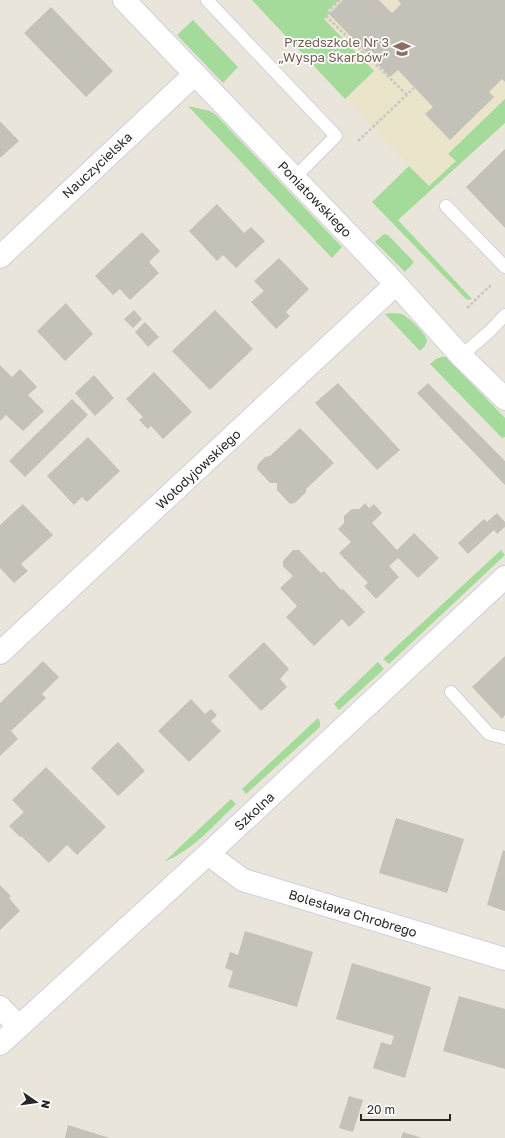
<svg xmlns="http://www.w3.org/2000/svg" width="505" height="1138" viewBox="0 0 505 1138" font-family="'Golos Text',sans-serif">
<style>
.education{fill:#e9e4ca}
.green{fill:#a5db9a}
.building{fill:#c4c1b9}
.lines{fill:none;stroke-linecap:round;stroke-linejoin:round}
.lane-casing{stroke:#cfd0df;stroke-width:14}
.street-casing{stroke:#cfd0df;stroke-width:24}
.path{stroke:#c7c7c7;stroke-width:2.5;stroke-dasharray:3 2;stroke-linecap:butt}
.lane{stroke:#fff;stroke-width:12}
.street{stroke:#fff;stroke-width:22}
.labels{text-anchor:middle;stroke-width:3.5;stroke-linejoin:round;paint-order:stroke}
.education-label{font-size:13px;fill:#785e54;stroke:#fff;text-anchor:end}
.street-label{font-size:13px;fill:#272727;stroke:#fff}
</style>
<rect width="100%" height="100%" fill="#e9e5da"/>
<path class="education" d="M252,0H505V123L432,190Z"/>
<path class="green" d="M252,0H339L328,10L329,14L324,19L374,71L345,99Z
M193,20L238,67L223,83L177,35Z
M505,99V123L398,220L472,299L467,300L372,202L409,166L429,186L456,161L448,154Z
M188,106L210,111L216,115L342,247L332,258Z
M384,234L388,235L414,262L405,272L375,242Z
M392,313C395,313 399,314 402,314C408,317 427,334 427,341C426,345 423,348 420,351L385,314Z
M441,357H446L505,418V437L502,438L430,364L436,359Z
M501,550L505,555L389,664L383,659Z
M378,662L384,669L339,710L334,704Z
M318,718L320,722V727L246,794L242,789Z
M231,799L236,804C214,825 193,850 164,862Z"/>
<path class="building" d="M343,0H379L392,13L401,4L398,0H505V82L502,79L489,92L494,97L450,140L425,114L433,107L398,70L390,77L329,14Z
M51,7L113,71L86,97L24,33Z
M0,121L19,141L0,158Z
M505,149V228L466,187Z
M217,204L244,233L251,227L265,241L236,268L223,255L217,261L189,231Z
M142,232L160,251L149,262L159,273L130,300L120,289L113,295L95,276Z
M279,258L309,289L286,312L290,316L276,329L251,302L264,291L254,281Z
M66,303L93,334L65,361L37,331Z
M134,310L142,319L133,328L124,319Z
M215,310L253,349L210,390L172,351Z
M145,322L159,337L148,347L135,332Z
M0,365L12,377L20,369L37,387L28,395L44,411L23,431L6,415L0,421Z
M154,372L192,412L163,439L151,426L148,429L139,420L143,417L126,399Z
M94,375L114,398L95,416L75,393Z
M338,383L400,450L377,470L315,403Z
M428,383L505,461V485L417,393Z
M72,399L88,415L25,477L9,461Z
M300,428L334,463L306,489V492L295,503L290,504L277,490V483H270L257,469L258,464L265,457L270,456Z
M88,437L120,471L87,502L82,497L74,505L47,476Z
M365,503L369,508L374,504L382,513L372,523L397,550L414,533L439,558L418,578L398,558L389,566L399,577L376,599L364,586L368,583L339,553L351,542L338,529L344,523V516L352,509H359Z
M23,504L53,535L21,564L28,571L14,583L0,568V525Z
M497,513L505,522V527L497,534L494,530L468,554L458,543L484,519L487,522Z
M293,550H299L321,573L324,571L341,590L343,589L365,612L349,627L342,619L314,646L286,617L297,606L280,588L293,576L283,566V561Z
M264,642L289,669L280,679L287,687L261,711L228,676Z
M505,656V715L502,719L472,687Z
M43,661L59,677L42,694L46,698L11,731L18,739L0,756V703Z
M191,699L205,714L211,709L217,715L211,721L221,731L189,762L158,731Z
M118,742L145,771L118,796L91,768Z
M46,767L106,827L77,855L67,845L49,863L21,836L20,837L9,826L24,812L12,800Z
M396,818L464,839L447,893L379,873Z
M503,850L505,851V911L487,905Z
M0,885L11,896L9,898L20,911L0,930Z
M245,931L313,952L297,1007L228,987L233,971L225,968L230,952L238,955Z
M352,963L431,987L405,1078L373,1068L381,1042L391,1045L394,1036L336,1019Z
M459,996L505,1009V1069L443,1051Z
M349,1096L363,1100L353,1132L339,1128Z
M68,1125L110,1138H65Z
M403,1132L422,1138H401Z"/>
<g class="lines">
<g class="lane-casing">
<path id="lane" d="M207,0L336,136L294,178
M446,206L505,267
M461,356L490,331L505,315
M451,692L489,734L505,738"/>
</g>
<g class="street-casing">
<path id="street" d="M124,0L396,284L461,356L505,399
M0,257L195,74
M0,653L396,284
M208,854L243,880L505,959
M0,1007L19,1027
M0,1044L208,854L505,577"/>
</g>
<path class="path" d="M340,0L330,10L327,17L407,95
M358,141L414,88
M467,308L492,284"/>
<use href="#lane" class="lane"/>
<use href="#street" class="street"/>
</g>
<defs>
<g id="school-bare" transform="scale(1.38)"><path d="M0-5L7-2L0 1L-7-2ZM-4 1L0 2.5L4 1V4Q0 6-4 4Z" fill="#8d6e63" stroke="#fff" stroke-width="2.5" paint-order="stroke"/></g>
</defs>
<g fill-rule="evenodd">
<use href="#school-bare" x="402" y="49"/>
</g>
<g class="labels">
<g class="education-label">
<text x="389" y="47">Przedszkole Nr 3<tspan x="389" dy="15">„Wyspa Skarbów”</tspan></text>
</g>
<g class="street-label">
<text transform="translate(97 165) rotate(-43)" y="5">Nauczycielska</text>
<text transform="translate(315 199) rotate(46)" y="5">Poniatowskiego</text>
<text transform="translate(198 469) rotate(-43)" y="5">Wołodyjowskiego</text>
<text transform="translate(254 811) rotate(-43)" y="5">Szkolna</text>
<text transform="translate(353 913) rotate(17)" y="5">Bolesława Chrobrego</text>
</g>
</g>
<g transform="translate(36 1102) rotate(103)" stroke="#ffffff" stroke-width="3" paint-order="stroke">
<path d="M0-3L7 15L0 10L-7 15Z" fill="#272727"/>
<text y="-6" font-size="11" font-weight="bold" text-anchor="middle" fill="#272727">N</text>
</g>
<path d="M361 1114v6h89v-6" fill="none" stroke="#272727" stroke-width="2"/>
<text x="367" y="1114" font-size="12" fill="#272727" stroke="#ffffff" stroke-width="3" paint-order="stroke">20 m</text>
</svg>
